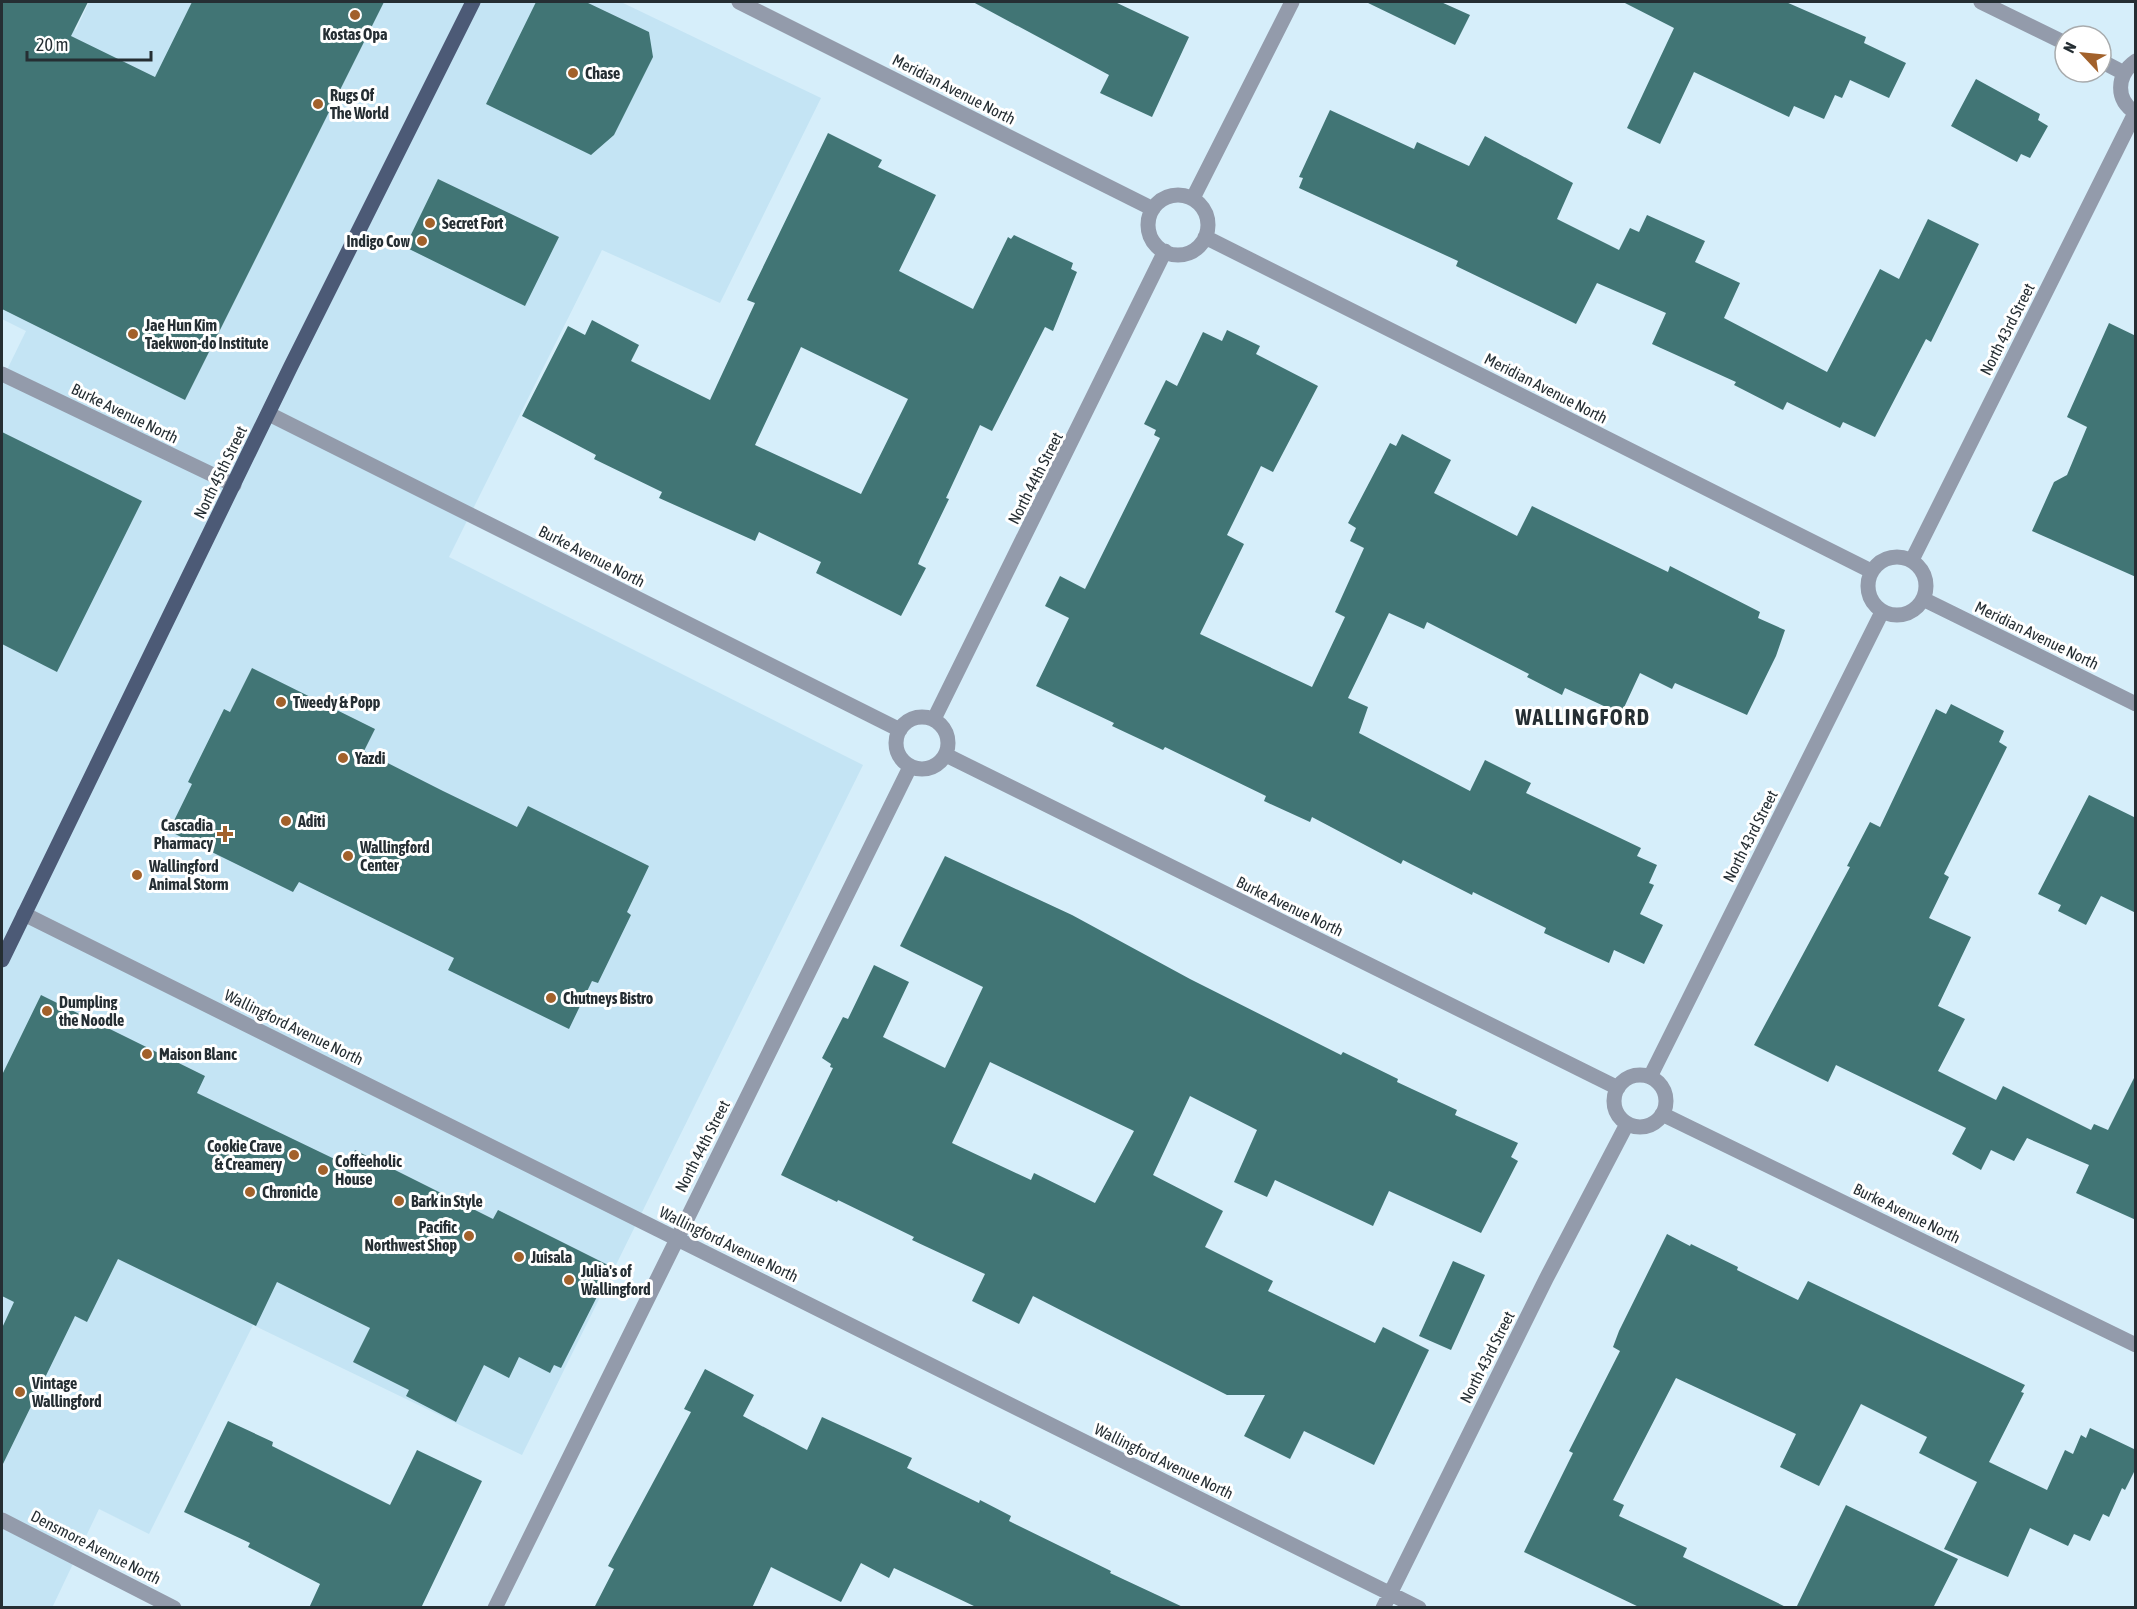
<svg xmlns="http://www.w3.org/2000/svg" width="2137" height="1609" viewBox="0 0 2137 1609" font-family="'Asap Condensed',sans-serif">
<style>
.built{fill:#c4e4f4}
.building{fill:#417575;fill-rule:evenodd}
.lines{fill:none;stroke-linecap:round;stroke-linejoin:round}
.minor{stroke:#939bab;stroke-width:15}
.major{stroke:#4c5a76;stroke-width:15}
.poi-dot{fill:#a2612b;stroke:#fff;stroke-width:2}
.labels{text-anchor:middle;stroke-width:6;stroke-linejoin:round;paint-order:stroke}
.poi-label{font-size:16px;font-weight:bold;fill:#252e33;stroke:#fff;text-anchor:start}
.street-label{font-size:16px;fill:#252e33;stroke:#fff}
.district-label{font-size:22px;font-weight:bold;letter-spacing:1.5px;fill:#252e33;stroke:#fff}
</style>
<rect width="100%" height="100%" fill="#d6eefa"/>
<path class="built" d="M2,2H18L76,30L89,2H621L821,98L720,303L602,250L449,557L863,765L522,1455L253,1325L149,1534L99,1509L52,1608L2,1607V380L26,331L2,319Z"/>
<path class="building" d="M2,2H88L71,36L155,77L192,2H384L185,400L2,309Z
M536,2H586L649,32L653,57L614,135L591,155L486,104Z
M973,2H1115L1189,37L1152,117L1100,93L1109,75Z
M1366,2H1441L1470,15L1455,45Z
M1623,2H1786L1866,37L1864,43L1906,63L1889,98L1850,80L1842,98L1835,95L1824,119L1794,106L1789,117L1694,72L1660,144L1627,128L1674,28Z
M1976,79L2040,114L2038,120L2048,126L2030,158L2021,154L2017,162L1951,126Z
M1330,110L1414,149L1417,142L1469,166L1485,136L1573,183L1557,219L1619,250L1630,228L1639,232L1647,215L1705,241L1695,262L1740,283L1724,318L1827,372L1880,269L1899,279L1928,219L1979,244L1931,342L1926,339L1875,437L1843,422L1840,428L1787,402L1783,410L1734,385L1736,382L1652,344L1666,313L1597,283L1576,324L1456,266L1458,261L1299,188L1303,178L1299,177Z
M828,133L882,160L878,167L936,195L899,271L973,309L1008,237L1011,239L1014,235L1073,263L1071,269L1077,272L1053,331L1045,327L992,431L980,425L946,498L949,499L920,559L918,564L926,568L901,616L816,573L821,562L759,532L755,541L659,498L662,492L594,459L596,455L522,416L568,326L585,335L592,320L639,345L631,361L710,400L755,303L747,300ZM801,347L908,399L861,494L755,445Z
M438,179L559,237L525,306L405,247Z
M2109,323L2136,336V577L2032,531L2054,482L2067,475L2087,427L2067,417Z
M1227,330L1260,346L1256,354L1318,386L1273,472L1261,466L1227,535L1244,544L1200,634L1312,687L1345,617L1335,612L1364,548L1350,541L1356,528L1348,523L1390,443L1396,446L1402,434L1451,460L1434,493L1517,536L1532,506L1668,572L1670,566L1760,612L1758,618L1785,630L1776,656L1747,715L1675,683L1672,689L1640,673L1621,714L1565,688L1562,695L1527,677L1529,674L1427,622L1424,629L1389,613L1348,698L1368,707L1359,733L1470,791L1485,760L1531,783L1526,793L1641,848L1637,856L1657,865L1649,883L1654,885L1640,914L1663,925L1644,964L1614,950L1609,963L1544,933L1546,928L1473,892L1472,895L1403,860L1401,864L1312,817L1310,822L1264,801L1266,796L1165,747L1163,750L1112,726L1114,723L1036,686L1069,618L1045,606L1060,576L1085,589L1160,438L1154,435L1156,430L1144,424L1166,380L1177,386L1203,332L1222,341Z
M2,432L142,501L57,672L2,644Z
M252,668L375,729L364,751L443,791L517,827L528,806L649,866L627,912L631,915L598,983L592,981L569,1029L448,970L454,958L299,882L293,892L169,831L192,784L188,782L224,709L230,712Z
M1951,704L2004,731L1999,742L2007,747L1944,874L1949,877L1929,918L1971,937L1938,1006L1965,1019L1938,1071L1996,1100L2003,1086L2091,1130L2094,1124L2108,1130L2136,1074V1220L2076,1193L2089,1165L2027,1138L2014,1161L1991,1150L1981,1170L1952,1154L1966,1128L1836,1065L1828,1082L1754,1045L1850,867L1847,866L1870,822L1880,827L1936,709L1946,714Z
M2089,795L2136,818V913L2101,896L2086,925L2058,911L2061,905L2038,894Z
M945,856L1072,915L1190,979L1341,1055L1343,1052L1398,1079L1397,1082L1457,1110L1455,1115L1518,1143L1511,1157L1518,1161L1481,1233L1389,1191L1373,1226L1275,1180L1267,1197L1234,1182L1257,1130L1190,1096L1153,1175L1223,1211L1205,1247L1273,1281L1268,1291L1375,1343L1383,1327L1429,1350L1374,1465L1304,1431L1290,1459L1244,1436L1265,1395H1227L1033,1296L1019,1324L972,1301L985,1274L912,1240L914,1237L838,1200L837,1202L781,1175L833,1068L830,1067L831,1064L822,1058L843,1017L848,1019L874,965L909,982L883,1037L945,1068L983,987L900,946ZM990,1062L1134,1131L1095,1203L1034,1173L1031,1180L952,1143Z
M41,995L205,1076L197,1093L347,1165L355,1150L493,1219L498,1210L612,1267L561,1368L554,1365L550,1373L519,1357L509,1378L484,1365L456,1422L406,1396L409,1390L353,1362L370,1328L277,1282L256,1326L118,1259L87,1322L75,1316L2,1466V1328L14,1302L2,1296V1075Z
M1667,1234L1690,1246L1691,1244L1738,1267L1737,1270L1798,1300L1808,1281L2025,1385L2021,1392L2024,1393L1989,1462L2047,1490L2065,1450L2073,1454L2081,1435L2086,1438L2090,1428L2136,1450V1468L2125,1490L2122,1488L2109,1517L2103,1514L2090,1541L2074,1534L2068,1546L2030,1528L2008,1577L1944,1549L1977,1482L1919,1453L1927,1437L1861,1404L1819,1486L1780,1467L1796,1434L1676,1378L1613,1500L1624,1505L1619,1516L1687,1548L1683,1557L1788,1608H1641L1524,1552L1573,1453L1569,1451L1620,1351L1613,1347L1619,1331Z
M1453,1261L1485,1275L1451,1350L1419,1336Z
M705,1369L754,1395L743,1416L807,1450L822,1417L912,1458L907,1468L979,1503L980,1500L1011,1516L1009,1521L1111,1571L1110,1573L1185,1608L976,1607L894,1568L889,1578L861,1563L841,1602L771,1567L752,1608H594L614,1569L608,1566L691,1412L684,1409Z
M228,1421L273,1442L272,1446L390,1505L417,1450L482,1481L421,1608H309L320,1584L248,1547L250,1543L184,1512Z
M1846,1505L1958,1559L1933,1608H1796Z"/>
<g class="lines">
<path class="minor" d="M739,2L1153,209
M1981,2L2065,43
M2101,61L2124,73
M2136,61C2116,75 2115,100 2136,113
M1148 225a30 30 0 1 1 60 0a30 30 0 1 1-60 0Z
M1193,198L1292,2
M1205,237L1871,571
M2,374L234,485
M269,414L900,730
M1868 586a29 29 0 1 1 58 0a29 29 0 1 1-58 0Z
M1912,560L2135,113
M1923,599L2136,704
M896 743a26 26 0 1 1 52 0a26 26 0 1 1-52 0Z
M934,719L1165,251
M946,755L1618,1088
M24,914L1419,1608
M1614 1101a26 26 0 1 1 52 0a26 26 0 1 1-52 0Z
M1650,1077L1882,612
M1662,1114L2136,1345
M2,1520L174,1608
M495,1608L910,767
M1383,1608L1546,1279L1627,1124"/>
<path class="major" d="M2,960L291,366L473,2"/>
</g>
<g class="poi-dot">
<circle cx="355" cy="15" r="6"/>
<circle cx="573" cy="73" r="6"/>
<circle cx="318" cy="104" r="6"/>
<circle cx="430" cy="223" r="6"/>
<circle cx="422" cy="241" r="6"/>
<circle cx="133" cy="334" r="6"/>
<circle cx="281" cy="702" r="6"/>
<circle cx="343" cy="758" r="6"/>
<circle cx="286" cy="821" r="6"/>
<path d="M222 825h6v6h6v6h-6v6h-6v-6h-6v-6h6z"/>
<circle cx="348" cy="856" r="6"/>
<circle cx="137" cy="875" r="6"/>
<circle cx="551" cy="998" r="6"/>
<circle cx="47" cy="1011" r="6"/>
<circle cx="147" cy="1054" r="6"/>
<circle cx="294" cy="1155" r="6"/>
<circle cx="323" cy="1170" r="6"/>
<circle cx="250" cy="1192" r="6"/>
<circle cx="399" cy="1201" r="6"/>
<circle cx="469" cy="1236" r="6"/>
<circle cx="519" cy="1257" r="6"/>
<circle cx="569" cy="1280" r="6"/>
<circle cx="20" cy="1392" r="6"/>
</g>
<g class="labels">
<g class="poi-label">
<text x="355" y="40" text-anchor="middle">Kostas Opa</text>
<text x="585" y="79">Chase</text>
<text x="330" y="101">Rugs Of<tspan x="330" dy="18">The World</tspan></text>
<text x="442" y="229">Secret Fort</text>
<text x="410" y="247" text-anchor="end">Indigo Cow</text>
<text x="145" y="331">Jae Hun Kim<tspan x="145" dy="18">Taekwon-do Institute</tspan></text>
<text x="293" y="708">Tweedy &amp; Popp</text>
<text x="355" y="764">Yazdi</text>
<text x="298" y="827">Aditi</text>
<text x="213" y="831" text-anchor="end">Cascadia<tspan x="213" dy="18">Pharmacy</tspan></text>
<text x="360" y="853">Wallingford<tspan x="360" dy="18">Center</tspan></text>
<text x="149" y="872">Wallingford<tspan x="149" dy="18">Animal Storm</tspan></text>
<text x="563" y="1004">Chutneys Bistro</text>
<text x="59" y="1008">Dumpling<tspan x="59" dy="18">the Noodle</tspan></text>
<text x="159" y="1060">Maison Blanc</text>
<text x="282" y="1152" text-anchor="end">Cookie Crave<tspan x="282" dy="18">&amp; Creamery</tspan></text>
<text x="335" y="1167">Coffeeholic<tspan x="335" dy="18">House</tspan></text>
<text x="262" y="1198">Chronicle</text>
<text x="411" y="1207">Bark in Style</text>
<text x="457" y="1233" text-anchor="end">Pacific<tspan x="457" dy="18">Northwest Shop</tspan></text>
<text x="531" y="1263">Juisala</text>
<text x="581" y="1277">Julia's of<tspan x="581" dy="18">Wallingford</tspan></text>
<text x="32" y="1389">Vintage<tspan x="32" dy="18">Wallingford</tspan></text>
</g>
<g class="street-label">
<text transform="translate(954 89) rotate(27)" y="6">Meridian Avenue North</text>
<text transform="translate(2007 329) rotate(-63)" y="6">North 43rd Street</text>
<text transform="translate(1546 388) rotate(27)" y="6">Meridian Avenue North</text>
<text transform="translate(125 413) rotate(26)" y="6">Burke Avenue North</text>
<text transform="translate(220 472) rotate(-64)" y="6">North 45th Street</text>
<text transform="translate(1035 478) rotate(-63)" y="6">North 44th Street</text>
<text transform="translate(592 556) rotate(27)" y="6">Burke Avenue North</text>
<text transform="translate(2037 635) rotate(26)" y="6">Meridian Avenue North</text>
<text transform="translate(1750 836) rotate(-63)" y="6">North 43rd Street</text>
<text transform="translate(1290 906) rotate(26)" y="6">Burke Avenue North</text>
<text transform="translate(294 1027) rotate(26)" y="6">Wallingford Avenue North</text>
<text transform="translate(702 1146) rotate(-63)" y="6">North 44th Street</text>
<text transform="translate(1907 1213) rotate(26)" y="6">Burke Avenue North</text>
<text transform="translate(729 1244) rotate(26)" y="6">Wallingford Avenue North</text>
<text transform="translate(1487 1357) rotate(-63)" y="6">North 43rd Street</text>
<text transform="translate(1164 1461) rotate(26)" y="6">Wallingford Avenue North</text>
<text transform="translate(96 1547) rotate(27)" y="6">Densmore Avenue North</text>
</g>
<g class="district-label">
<text x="1583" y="725">WALLINGFORD</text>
</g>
</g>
<rect width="2137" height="1609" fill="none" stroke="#252e33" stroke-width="6"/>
<g transform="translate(2083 54) rotate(296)"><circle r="28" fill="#ffffff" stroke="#a8abad" stroke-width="1.5"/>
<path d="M0-4.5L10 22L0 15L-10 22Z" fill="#a2612b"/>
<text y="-9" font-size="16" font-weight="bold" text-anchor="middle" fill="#252e33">N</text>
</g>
<path d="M27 51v9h124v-9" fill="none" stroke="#252e33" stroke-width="3"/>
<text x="36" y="51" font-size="18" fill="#252e33" stroke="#ffffff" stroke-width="4.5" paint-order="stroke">20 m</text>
</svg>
